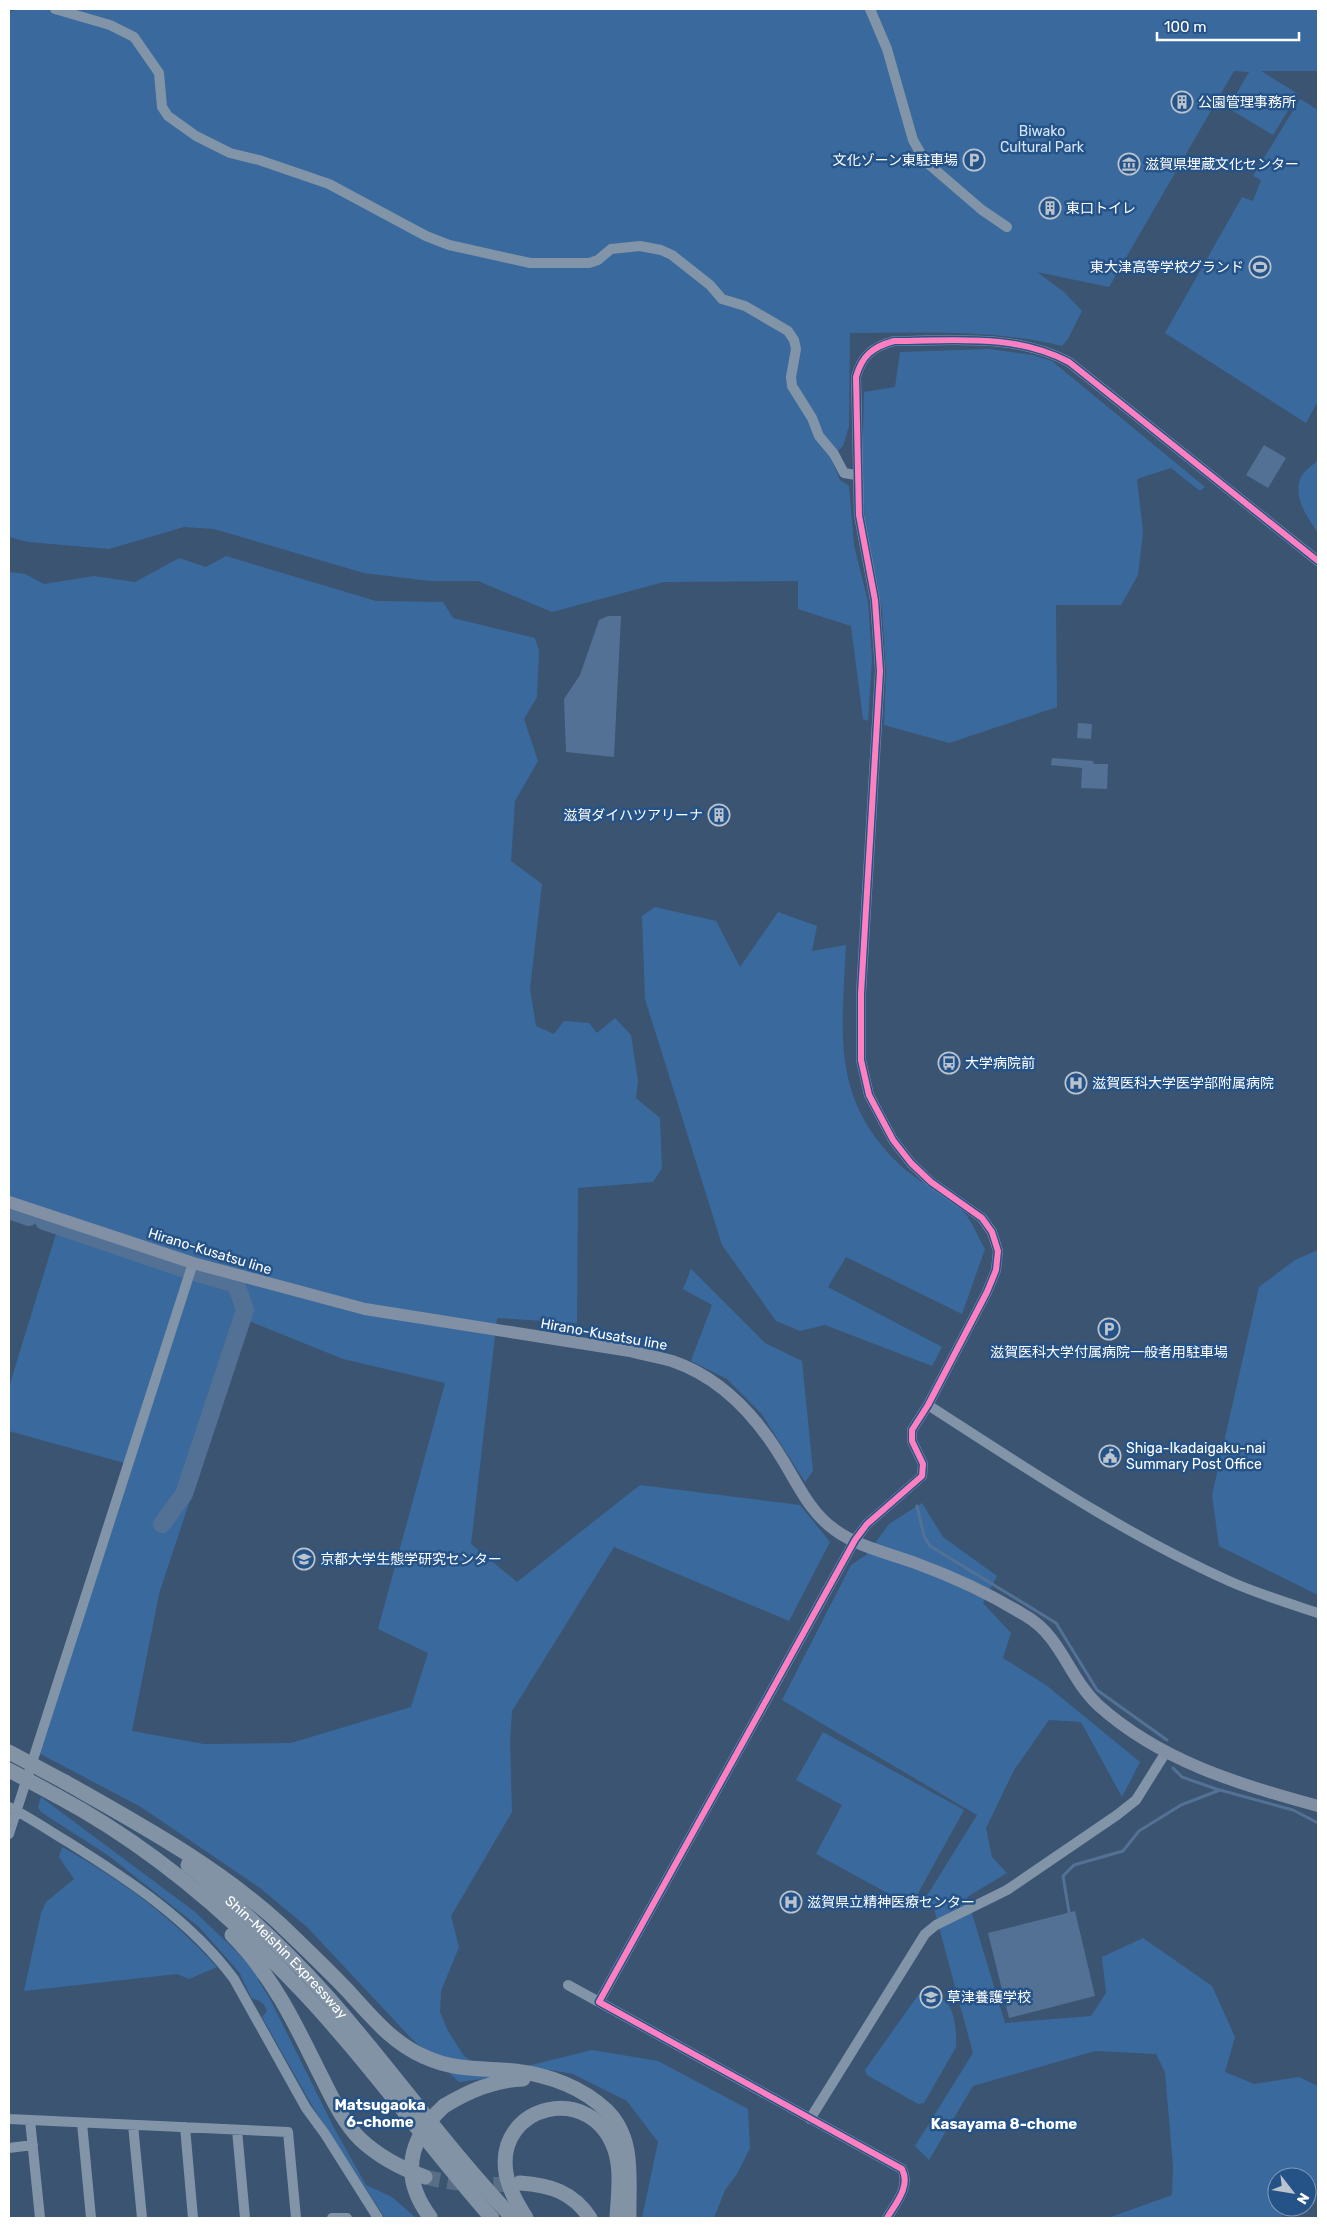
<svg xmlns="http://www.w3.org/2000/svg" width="1327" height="2227" viewBox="0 0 1327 2227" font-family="Rubik,'Noto Sans JP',sans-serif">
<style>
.green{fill:#3a6a9d;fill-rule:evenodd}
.water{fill:#527195}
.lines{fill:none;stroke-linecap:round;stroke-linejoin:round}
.stream{stroke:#527195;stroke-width:3}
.river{stroke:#527195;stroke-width:18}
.highway-tunnel{stroke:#586e87;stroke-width:15;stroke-dasharray:15 8;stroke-linecap:butt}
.minor{stroke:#8294a7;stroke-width:10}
.major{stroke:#8190a5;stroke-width:12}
.highway{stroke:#8293a5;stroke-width:15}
.highway-bridge{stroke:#8293a5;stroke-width:15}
.cycleway-casing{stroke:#255388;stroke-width:9}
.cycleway{stroke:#ff80c0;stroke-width:6}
.labels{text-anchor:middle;stroke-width:5;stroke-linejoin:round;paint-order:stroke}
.poi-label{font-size:14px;fill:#fff;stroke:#255388;text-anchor:start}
.park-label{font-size:14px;fill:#d5e5f7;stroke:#255388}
.street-label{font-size:14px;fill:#fff;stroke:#255388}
.neighbourhood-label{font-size:15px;font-weight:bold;fill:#fff;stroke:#255388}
</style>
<rect width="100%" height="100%" fill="#3b5472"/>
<path class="green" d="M24,9H1318V71H1261L1298,94L1273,135L1228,108L1249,72L1234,71L1109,287L1037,272L1064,292L1082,311L1068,339L1062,346C992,329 921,333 850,333L849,426L843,446L831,458L840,480L849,486L854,545L868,602L872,659L868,721L863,719L851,626L798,609V581L664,582L552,612L478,581H430L364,573L214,529L184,527L109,549L28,542L9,537V11Z
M1300,99L1318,110V401L1306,423L1165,333L1242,197L1253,201L1261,180L1253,176Z
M989,349L1033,355L1052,361L1205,487L1200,491L1171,468L1137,479L1143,532L1138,575L1121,605H1056L1057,707L949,743L884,725L886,671L882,609L865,524L862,469L864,392L895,387L900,352Z
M1318,460V533C1308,518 1292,497 1301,477C1304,471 1313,465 1318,460Z
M226,556L376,601L443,602L453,618L535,638L539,651L537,697L524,719L538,761L515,801L511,861L542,884L530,989L536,1026L554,1034L564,1021L589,1023L597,1033L615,1018L631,1035L638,1081L636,1098L660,1118L662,1168L653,1182L578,1188L577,1323L497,1318L471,1544L517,1582L640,1485L800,1505L830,1542L789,1621L614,1547L512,1711L510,1742L512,1812L451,1916L459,1947L441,1991L440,2012L448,2031L464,2056L491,2075L592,2050L658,2061L748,2109L750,2148L737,2174L725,2190L714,2218H642L658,2142L627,2101L573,2074L551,2070L459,2082L412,2039L307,1927L260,1888L141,1807L35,1751L128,1464L9,1431V1387L60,1221L9,1204V572L25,574L44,584L94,576L135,582L179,558L206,567ZM249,1321L343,1359L445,1383L378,1629L428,1653L411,1707L291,1743L204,1744L132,1731L159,1594Z
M655,907L716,921L740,967L778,912L817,926L812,951L846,945C842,1033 830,1098 900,1165C916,1181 955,1200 967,1216C974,1226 979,1239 985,1249L962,1314L846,1257L828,1287L942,1347L932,1366L825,1325L800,1331L776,1321L722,1245L645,999L642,916Z
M1318,1250V1595L1219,1546L1212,1495L1259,1287L1295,1260Z
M691,1269L765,1343L802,1361L813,1471L805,1482L761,1413L727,1379L691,1361L712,1305L683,1289Z
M922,1503L943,1537L997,1576L983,1603L1011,1633L1003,1658L1046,1685L1140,1762L1122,1797L1081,1722L1049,1720L1014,1770L986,1828L992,1857L1007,1873L967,1897L1005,2023L1091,2016L1106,1993L1102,1957L1143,1938L1212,1986L1235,2037L1225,2072L1254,2084L1299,2077L1318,2086V2186L1307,2190V2177H1277V2207L1284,2218H1108L1172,2195L1173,2166L1165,2072L1156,2054L1095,2051L973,2086L929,2160L915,2146L973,2053L934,1909L925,1899L977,1815L782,1700L851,1565L866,1555L889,1524Z
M823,1732L964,1810L911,1906L816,1854L842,1805L796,1780Z
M41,1797L195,1912L237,1952L259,1977L258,1980L270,1999L334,2128L366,2185L392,2197L416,2218H385L311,2104L262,2017L267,2011C264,2003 260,2000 252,1999L239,1972L199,1927L109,1856L41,1812L38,1807Z
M62,1847C119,1878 173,1918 217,1967L189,1979L177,1974L24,1991L41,1913L46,1902L74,1879L59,1857Z
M925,1990C932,1994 942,1997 947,2003C955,2012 957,2035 956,2047L924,2103L918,2104L867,2075L865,2070L921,1991Z"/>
<path class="water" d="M1264,445L1286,458L1268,488L1246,475Z
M608,616H621L614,757L566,752L564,699L580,675L599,620Z
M1078,723L1092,724L1091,739L1077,738Z
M1052,758L1093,761L1094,764H1108L1107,789L1081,788L1082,768L1051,765Z
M1075,1911L1095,1996L1009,2018L988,1933Z"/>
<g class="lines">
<path class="stream" d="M917,1506L924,1536L930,1546L1056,1623L1097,1690L1167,1740
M1173,1768L1182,1777L1219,1790
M1069,1912L1063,1876L1074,1865L1123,1851L1139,1831L1181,1805L1220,1790L1293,1810L1318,1823"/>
<path class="river" d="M9,1210L29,1217
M44,1221L182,1268
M162,1524L184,1494L245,1310L236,1284L198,1273"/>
<path class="highway-tunnel" d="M425,2177C457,2185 487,2186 520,2183"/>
<path class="minor" d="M55,9L110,25L134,37L159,73L162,107L168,116L196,136L230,153L259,160L329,184L426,236L449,245L530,263H589L598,260L611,249L640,246L661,250L672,255L710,285L722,299L745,306L788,331L794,340L796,349L791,377L792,386L812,418L819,436L834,454L844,473L856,475
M870,9L887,49L913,140L925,161L982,210L1007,227
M928,1405C1026,1468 1122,1533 1229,1581C1258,1594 1288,1603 1318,1613
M9,1807C29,1817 48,1830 68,1842C129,1880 191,1921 234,1979L306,2108L325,2134L378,2218
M9,1834L193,1263
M568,1985L599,2002
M9,2119L288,2132L296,2218
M810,2119L925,1934L936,1925L1007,1890L1117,1815L1136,1800L1166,1752
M30,2120L40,2218
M82,2123L91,2218
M133,2125L142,2218
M185,2127L193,2218
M237,2130L245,2218
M9,2148L33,2145
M332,2218H347
M887,2218C896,2203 911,2186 902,2169L599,2002L855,1540L867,1524L922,1476L923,1464L912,1441V1430L928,1405L987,1292L996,1270L998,1251L992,1232L982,1218L931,1182L911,1163L893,1140L869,1095L861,1060V994L880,671L875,600L859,515L856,377C862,356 872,347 894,341C953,341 1015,333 1069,362L1318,561"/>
<path class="major" d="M9,1202L193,1263L365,1309L630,1351C644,1355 659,1357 672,1361C722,1378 758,1418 784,1462C799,1487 811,1513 835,1530C858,1547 892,1554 918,1564C956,1578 992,1595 1026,1616C1061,1636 1069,1678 1098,1705C1160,1761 1240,1785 1318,1806"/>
<g class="highway">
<path d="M65,1782C139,1824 215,1865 279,1923C302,1945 325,1967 347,1990C371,2016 392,2043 425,2057C455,2071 484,2068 515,2071C548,2075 582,2087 606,2110C636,2139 628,2180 629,2218"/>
<path d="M57,1796C149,1845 231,1915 302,1991C370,2063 427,2144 492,2218"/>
<path id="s1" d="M188,1865C237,1905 283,1947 326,1995C390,2067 446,2148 513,2218"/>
<path d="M232,1935C271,1974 294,2021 318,2070C330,2093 341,2120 360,2139C379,2157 400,2168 425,2177"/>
<path d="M444,2106C469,2091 494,2080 523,2079"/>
<path d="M520,2183C550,2185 573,2192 590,2218"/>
<path d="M526,2218C518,2205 509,2190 506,2173C495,2104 592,2081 615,2150C622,2172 618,2196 617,2218"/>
</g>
<path class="highway-bridge" d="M9,1752L65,1782
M9,1770L57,1796
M430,2217C400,2177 408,2139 444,2106"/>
<g class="cycleway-casing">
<path id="cycleway" d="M887,2218C896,2203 911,2186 902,2169L599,2002L855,1540L867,1524L922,1476L923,1464L912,1441V1430L928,1405L987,1292L996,1270L998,1251L992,1232L982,1218L931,1182L911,1163L893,1140L869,1095L861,1060V994L880,671L875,600L859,515L856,377C862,356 872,347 894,341C953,341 1015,333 1069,362L1318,561"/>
</g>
<use href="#cycleway" class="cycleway"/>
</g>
<defs>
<g id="building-ring" transform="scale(1.125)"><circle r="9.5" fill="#255388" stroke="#bac3ce" stroke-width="1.5"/><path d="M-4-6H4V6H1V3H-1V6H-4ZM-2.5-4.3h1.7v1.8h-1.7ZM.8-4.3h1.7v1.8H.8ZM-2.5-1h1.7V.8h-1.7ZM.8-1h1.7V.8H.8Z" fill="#bac3ce"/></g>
<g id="parking-ring" transform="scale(1.125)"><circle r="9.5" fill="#255388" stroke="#bac3ce" stroke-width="1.5"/><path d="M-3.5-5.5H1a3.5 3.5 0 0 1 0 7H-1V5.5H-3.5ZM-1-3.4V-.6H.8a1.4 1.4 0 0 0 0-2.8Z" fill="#bac3ce"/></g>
<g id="museum-ring" transform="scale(1.125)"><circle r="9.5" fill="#255388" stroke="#bac3ce" stroke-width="1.5"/><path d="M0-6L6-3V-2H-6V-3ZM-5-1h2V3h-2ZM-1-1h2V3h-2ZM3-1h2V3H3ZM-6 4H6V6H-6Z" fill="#bac3ce"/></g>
<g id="stadium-ring" transform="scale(1.125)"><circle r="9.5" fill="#255388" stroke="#bac3ce" stroke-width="1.5"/><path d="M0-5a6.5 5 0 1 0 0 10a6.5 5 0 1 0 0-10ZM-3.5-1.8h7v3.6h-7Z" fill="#bac3ce"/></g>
<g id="bus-ring" transform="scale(1.125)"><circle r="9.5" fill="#255388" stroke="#bac3ce" stroke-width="1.5"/><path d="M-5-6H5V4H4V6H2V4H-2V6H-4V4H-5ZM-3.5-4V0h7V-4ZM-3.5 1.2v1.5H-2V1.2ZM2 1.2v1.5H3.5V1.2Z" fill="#bac3ce"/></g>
<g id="hospital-ring" transform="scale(1.125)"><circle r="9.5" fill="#255388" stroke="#bac3ce" stroke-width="1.5"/><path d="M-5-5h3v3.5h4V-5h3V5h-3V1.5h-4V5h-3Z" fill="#bac3ce"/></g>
<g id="civic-ring" transform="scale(1.125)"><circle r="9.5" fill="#255388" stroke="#bac3ce" stroke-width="1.5"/><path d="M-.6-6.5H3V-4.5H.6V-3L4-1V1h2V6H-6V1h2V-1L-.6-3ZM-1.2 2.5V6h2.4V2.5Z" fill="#bac3ce"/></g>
<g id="university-ring" transform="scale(1.125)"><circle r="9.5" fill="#255388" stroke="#bac3ce" stroke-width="1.5"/><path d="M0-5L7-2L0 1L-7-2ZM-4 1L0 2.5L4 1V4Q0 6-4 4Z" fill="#bac3ce"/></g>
<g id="school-ring" transform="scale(1.125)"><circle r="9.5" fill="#255388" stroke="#bac3ce" stroke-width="1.5"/><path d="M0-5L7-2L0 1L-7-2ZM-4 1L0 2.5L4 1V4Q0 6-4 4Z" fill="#bac3ce"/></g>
</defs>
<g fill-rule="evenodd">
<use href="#building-ring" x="1182" y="102"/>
<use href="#parking-ring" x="974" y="160"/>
<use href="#museum-ring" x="1129" y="164"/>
<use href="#building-ring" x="1050" y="208"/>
<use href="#stadium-ring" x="1260" y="267"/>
<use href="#building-ring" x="719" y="815"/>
<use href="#bus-ring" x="949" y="1063"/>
<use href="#hospital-ring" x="1076" y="1083"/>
<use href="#parking-ring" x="1109" y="1329"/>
<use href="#civic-ring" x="1110" y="1456"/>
<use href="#university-ring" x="304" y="1559"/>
<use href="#hospital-ring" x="791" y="1902"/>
<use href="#school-ring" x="931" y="1997"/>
</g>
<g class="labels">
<g class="poi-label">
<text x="1198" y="107">公園管理事務所</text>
<text x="958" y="165" text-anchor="end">文化ゾーン東駐車場</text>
<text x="1145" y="169">滋賀県埋蔵文化センター</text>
<text x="1066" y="213">東口トイレ</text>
<text x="1244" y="272" text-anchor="end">東大津高等学校グランド</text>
<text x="703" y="820" text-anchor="end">滋賀ダイハツアリーナ</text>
<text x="965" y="1068">大学病院前</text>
<text x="1092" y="1088">滋賀医科大学医学部附属病院</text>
<text x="1109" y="1357" text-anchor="middle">滋賀医科大学付属病院一般者用駐車場</text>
<text x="1126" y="1453">Shiga-Ikadaigaku-nai<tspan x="1126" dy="16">Summary Post Office</tspan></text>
<text x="320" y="1564">京都大学生態学研究センター</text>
<text x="807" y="1907">滋賀県立精神医療センター</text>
<text x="947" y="2002">草津養護学校</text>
</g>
<g class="park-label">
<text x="1042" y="136">Biwako<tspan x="1042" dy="16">Cultural Park</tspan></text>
</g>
<g class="street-label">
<text transform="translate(210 1251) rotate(17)" y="5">Hirano-Kusatsu line</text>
<text transform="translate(604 1334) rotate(10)" y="5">Hirano-Kusatsu line</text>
<text dy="5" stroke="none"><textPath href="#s1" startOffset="135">Shin-Meishin Expressway</textPath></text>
</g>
<g class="neighbourhood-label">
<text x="380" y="2110">Matsugaoka<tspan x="380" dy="17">6-chome</tspan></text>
<text x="1004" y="2129">Kasayama 8-chome</text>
</g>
</g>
<rect width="1327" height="2227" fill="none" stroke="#ffffff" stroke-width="20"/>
<g transform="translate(1292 2192) rotate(121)"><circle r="24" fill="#255388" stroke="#7c98b8"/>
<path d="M0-4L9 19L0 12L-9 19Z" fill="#bac3ce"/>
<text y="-8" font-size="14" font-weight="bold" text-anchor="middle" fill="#ffffff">N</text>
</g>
<path d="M1157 32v8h142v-8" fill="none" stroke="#ffffff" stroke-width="2.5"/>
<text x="1164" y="32" font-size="15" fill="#ffffff" stroke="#255388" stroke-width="4" paint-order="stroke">100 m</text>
</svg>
